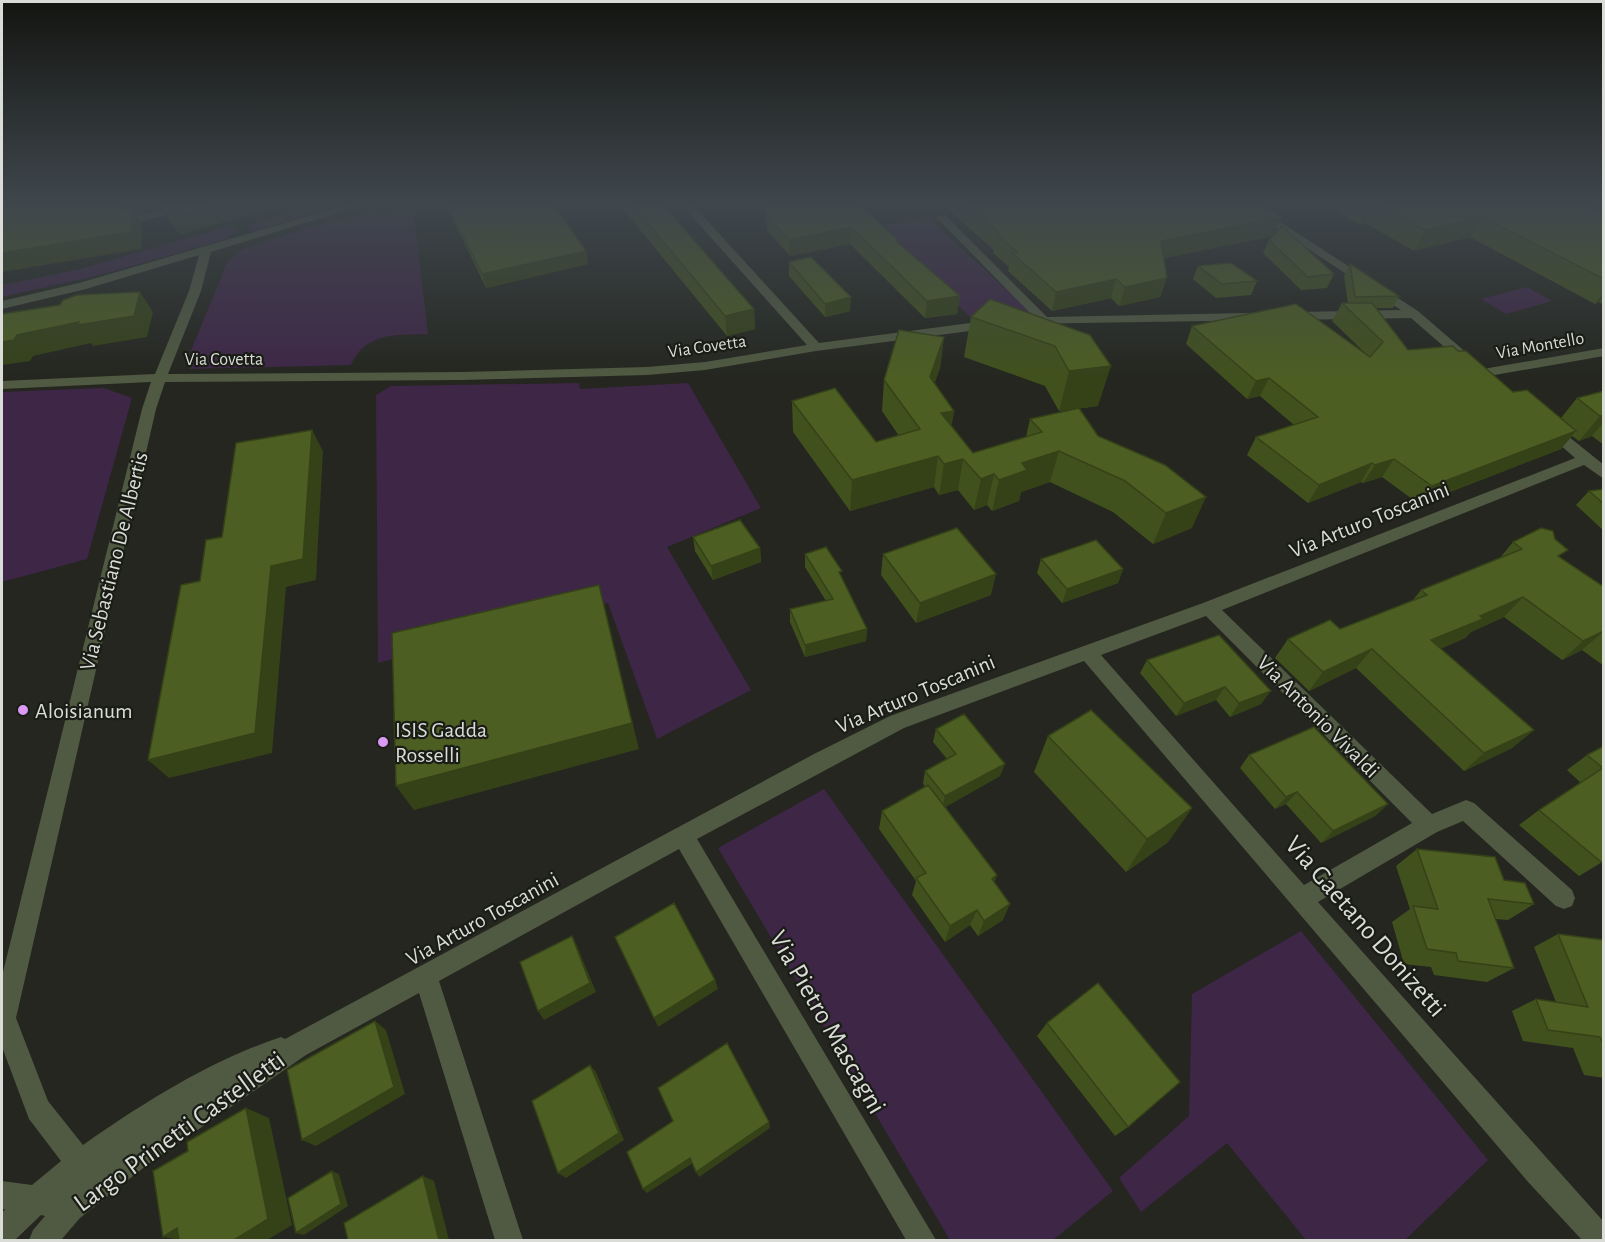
<svg xmlns="http://www.w3.org/2000/svg" width="1605" height="1242" viewBox="0 0 1605 1242" font-family="'Alegreya Sans',sans-serif">
<style>
.green{fill:#3e2647}
.lines{fill:none;stroke-linecap:round;stroke-linejoin:round}
.minor{fill:#505941;fill-rule:evenodd}
.wall{fill:#41511d}
.shaded-wall{fill:#354218}
.building{fill:#4c5e22;stroke:#354218;stroke-width:1.5}
.poi-dot{fill:#dc99f4;stroke:#1a1d16;stroke-width:2}
.labels{text-anchor:middle;stroke-width:4.5;stroke-linejoin:round;paint-order:stroke}
.far-street-label{font-size:18px;fill:#dadcd7;stroke:#1a1d16}
.street-label{font-size:22px;fill:#dadcd7;stroke:#1a1d16}
.poi-label{font-size:22px;fill:#dadcd7;stroke:#1a1d16;text-anchor:start}
.near-street-label{font-size:27px;fill:#dadcd7;stroke:#1a1d16}
</style>
<rect width="100%" height="100%" fill="#24261f"/>
<path class="green" d="M319,204H324L315,213L253,232L248,225Z
M413,209L428,334C397,335 365,332 351,365L190,369L187,360L228,261L241,250L304,229L372,212L383,214Z
M928,218L1030,311L1026,314L973,320L877,226Z
M233,225L238,233L228,236L230,238L100,275L2,297V285L81,269Z
M1527,287L1552,301L1506,314L1481,299Z
M579,383L580,389L688,383L761,508L667,547L751,690L657,739L608,603L378,663L376,395L391,386Z
M104,388L132,398L87,559L2,582V392Z
M824,789L1113,1191L1053,1240H950L718,848Z
M1301,931L1488,1160L1405,1240H1306L1227,1143L1141,1212L1119,1178L1189,1116L1192,994Z"/>
<g class="lines">
<path class="minor" d="M191,204H208L135,223L111,216L116,213L135,217Z
M350,204H366L211,252L201,291L168,374L461,372L647,367L705,362L807,345L681,204H692L819,343L993,320L999,324L993,328L816,351L705,370L647,375L461,380L165,382L156,409L16,1018L48,1101L83,1145C145,1102 209,1061 281,1037L285,1039L814,754L890,716L1203,603L1575,458L1543,430L1541,427L1548,422L1553,424L1604,465V479L1584,465L1222,610L1432,814L1466,800L1474,803L1572,890L1575,898L1572,906L1564,909L1556,906L1463,821L1437,832L1318,902L1604,1222V1240H1582L1529,1183L1084,661L904,728L697,839L936,1240H906L679,849L439,981L523,1240H495L419,993L306,1055L147,1165L80,1218L61,1240H29L33,1230L45,1216L41,1215L15,1240H2V1213L5,1209H2V1181L32,1185L61,1161L29,1119L2,1047V976L142,409L151,382L2,389V381L155,374L189,291L199,255L86,289L2,309V301L79,283ZM1206,616L1412,823L1304,885L1101,655Z
M1240,204H1252L1418,311L1476,361L1469,365L1464,364L1411,318L1015,324V318L1034,317L936,217L945,215L1047,317L1401,310Z
M1604,348V356L1483,377L1476,373L1483,369Z"/>
</g>
<path class="wall" d="M2,204H143V213L137,214L142,223L141,249Z
M157,204H289L180,234L167,217L162,208L161,209Z
M446,204H553L586,251L588,264L486,288L449,211Z
M619,204H662L754,309L755,329L727,336Z
M764,204H822L898,243L960,296L957,314L925,318L850,244L790,256L767,230Z
M942,204H1260L1281,217L1274,235L1334,274L1327,288L1301,290L1263,253L1269,240L1273,236L1164,258L1160,297L1119,306L1111,298L1052,311L1008,271L1009,267L993,253L994,250Z
M1324,204H1604V305L1599,302L1595,304L1470,237L1414,251L1365,223L1358,224Z
M789,262L850,311L825,317L789,276Z
M1350,264L1399,296L1393,308H1376L1408,350L1458,351L1513,392L1561,418L1577,398L1604,391V445L1592,436L1579,441L1572,436L1561,449L1419,504L1382,477L1363,483L1361,482L1308,503L1247,455L1256,437L1294,425L1260,396L1247,399L1186,344L1192,326L1368,356L1332,321L1342,303H1348L1344,276Z
M1198,266L1257,281L1251,295L1216,298L1193,279Z
M971,317L1090,335L1098,406L1059,411L1045,386L964,357Z
M944,337L940,368L934,384L954,411L951,426L973,453L1026,437L1030,419L1098,436L1192,528L1153,544L1113,512L1050,482L1021,492L1019,501L992,511L987,505L974,510L958,490L939,495L934,487L850,511L793,432L792,401L876,442L899,436L882,411L884,380Z
M1604,489V531L1576,505L1589,491Z
M693,537L760,548L761,562L713,580L695,551Z
M1513,542L1560,557L1604,587V666L1582,650L1562,660L1504,617L1471,632L1465,638L1440,649L1534,730L1512,748L1464,771L1356,668L1309,691L1275,658L1288,639L1340,629L1413,600L1421,590L1499,559Z
M805,554L842,578L867,629L866,641L805,657L790,622V609L826,601L805,567Z
M883,554L991,595L916,623L881,575Z
M1041,559L1123,569L1118,583L1062,603L1037,573Z
M1219,635L1261,704L1230,717L1216,700L1176,716L1140,673L1147,660Z
M936,729L1000,776L945,807L997,875L994,883L1003,920L978,936L970,925L945,942L912,895L916,881L879,829L882,811L925,787L923,783L925,771L947,759L933,742Z
M1048,736L1192,808L1168,842L1126,872L1034,772Z
M1604,746V861L1579,876L1519,825L1539,810L1581,783L1567,770L1587,755Z
M1249,755L1388,804L1375,816L1321,843L1286,804L1275,809L1240,768Z
M1417,849L1504,880L1534,904L1508,920L1495,919L1514,968L1487,982L1434,975L1431,967L1404,964L1392,922L1410,909L1396,866Z
M1558,934L1604,940V1078L1584,1075L1573,1048L1523,1041L1512,1011L1536,999L1556,1002L1534,947Z
M1047,1023L1128,1127L1115,1136L1037,1036Z"/>
<path class="shaded-wall" d="M129,204H143V213L137,214L142,223L141,249L2,272V253L133,211Z
M222,204H289L180,234L171,217Z
M1368,204H1375L1365,223L1358,224Z
M1281,217L1273,236L1155,260L1161,241Z
M1482,217L1470,237L1414,251L1425,230Z
M851,227L850,244L790,256L789,240Z
M586,251L588,264L486,288L482,274Z
M1167,278L1160,297L1119,306L1125,287Z
M1116,279L1111,298L1052,311L1056,292Z
M140,292L153,312L147,337L93,346L91,343L33,356L30,361L2,365V342L17,335Z
M1604,292V297L1599,302L1595,304Z
M960,296L957,314L925,318L927,301Z
M851,297L850,311L825,317V304Z
M754,309L755,329L727,336L725,316Z
M944,337L940,368L926,408L930,377Z
M1111,366L1098,406L1059,411L1069,371Z
M1269,378L1260,396L1247,399L1256,381Z
M954,411L949,441L941,413Z
M1604,415V422L1592,436L1579,441L1600,416Z
M312,430L323,451L316,580L286,587L272,753L169,778L148,760L271,566Z
M1576,431L1561,449L1419,504L1432,486Z
M1059,451L1050,482L1021,492L1019,501L992,511L999,480L1022,463Z
M938,456L934,487L850,511L852,480Z
M963,459L958,490L939,495L944,464Z
M1394,459L1382,477L1363,483L1375,465Z
M1372,463L1361,482L1308,503L1319,485Z
M994,474L987,505L974,510L981,479Z
M1206,497L1192,528L1153,544L1166,513Z
M760,548L761,562L713,580L711,566Z
M1123,569L1118,583L1062,603L1067,589Z
M996,574L991,595L916,623L920,603Z
M599,585L639,749L414,810L396,786Z
M1523,597L1504,617L1471,632L1465,638L1414,660L1431,640L1480,616Z
M867,629L866,641L805,657V645Z
M1604,631L1582,650L1562,660L1583,641Z
M1372,649L1356,668L1309,691L1323,672Z
M1225,687L1216,700L1176,716L1184,703Z
M1271,691L1261,704L1230,717L1239,703Z
M1534,730L1512,748L1464,771L1484,753Z
M1005,764L1000,776L942,809L945,796Z
M1297,792L1286,804L1275,809L1286,797Z
M1388,804L1375,816L1321,843L1333,831Z
M1192,808L1168,842L1126,872L1147,839Z
M997,875L991,892L992,879Z
M1010,904L1003,920L978,936L984,921Z
M977,910L970,925L945,942L950,926Z
M572,936L577,946L596,992L544,1020L538,1011Z
M715,980L718,989L658,1027L654,1018Z
M375,1021L386,1030L405,1094L316,1146L302,1140Z
M590,1065L596,1072L624,1140L566,1178L558,1173Z
M246,1108L269,1118L292,1225L267,1240H234Z
M769,1122L770,1128L699,1177L696,1172Z
M690,1158L693,1163L647,1193L643,1189Z
M332,1171L339,1174L348,1206L304,1235L296,1233Z
M423,1176L434,1181L449,1240H439Z
M177,1228L181,1240L163,1237Z"/>
<path class="building" d="M2,204H110L125,209L133,207L131,232L2,253Z
M161,204H222L171,217Z
M447,204H553L586,251L482,274Z
M632,204H662L754,309L725,316Z
M765,204H858L898,240L896,241L960,296L927,301L851,227L789,240L766,214Z
M965,204H1260L1281,217L1161,241L1167,278L1125,287L1116,279L1056,292L1012,253L1017,252L997,234L1000,233Z
M1377,204H1584L1604,213V279L1482,217L1425,230Z
M1282,226L1334,274L1308,277L1269,240Z
M811,257L851,297L825,304L789,262Z
M1231,263L1257,281L1222,284L1198,266Z
M1350,264L1399,296L1355,297Z
M140,292L134,316L78,325L79,322L17,335L14,340L2,342V314L60,305L63,300L77,295Z
M990,299L1090,335L1111,366L1069,371L1055,346L971,317Z
M1342,303H1372L1408,350L1453,346L1458,351H1466L1513,392L1527,390L1576,431L1432,486L1394,459L1375,465L1372,463L1319,485L1256,437L1318,417L1269,378L1256,381L1192,326L1296,304L1370,357L1383,342Z
M899,330L944,337L930,377L954,411L941,413L973,453L1042,432L1030,419L1079,408L1098,436L1165,465L1206,497L1166,513L1125,481L1059,451L1022,463L1027,470L999,480L994,474L981,479L963,459L944,464L938,456L852,480L792,401L835,388L876,442L920,429L884,380Z
M1604,391V415L1600,416L1577,398Z
M312,430L303,559L271,566L255,733L148,760L181,585L200,581L206,540L222,537L236,443Z
M1604,489V504L1589,491Z
M740,520L760,548L711,566L693,537Z
M957,528L996,574L920,603L883,554Z
M1541,528L1553,531L1555,539L1568,550L1558,556L1604,587V631L1583,641L1523,597L1480,616L1483,619L1431,640L1534,730L1484,753L1372,649L1323,672L1288,639L1330,620L1340,629L1427,595L1421,590L1522,549L1513,542Z
M1096,540L1123,569L1067,589L1041,559Z
M826,547L842,571L839,572L867,629L805,645L790,609L833,599L805,554Z
M599,585L632,723L396,786L392,633Z
M1219,635L1271,691L1239,703L1225,687L1184,703L1147,660Z
M1091,710L1192,808L1147,839L1048,736Z
M964,714L1005,764L945,796L925,771L956,754L936,729Z
M1314,727L1388,804L1333,831L1297,792L1286,797L1249,755Z
M1604,746V861L1601,862L1539,810L1603,768L1587,755Z
M928,785L997,875L992,879L1010,904L984,921L977,910L950,926L916,878L926,873L882,811Z
M1417,849L1495,857L1504,880L1525,883L1534,904L1488,899L1514,968L1458,961L1456,953L1427,949L1413,906L1438,909Z
M674,903L715,980L654,1018L615,937Z
M1558,934L1604,940V1046L1600,1037L1548,1030L1536,999L1588,1007Z
M572,936L590,983L538,1011L520,962Z
M1098,983L1180,1082L1128,1127L1047,1023Z
M375,1021L394,1087L302,1140L287,1070Z
M727,1043L769,1122L696,1172L690,1158L643,1189L627,1152L673,1121L658,1088Z
M590,1065L619,1133L558,1173L532,1101Z
M246,1108L268,1219L234,1240H179L177,1228L163,1237L153,1171L188,1151L187,1142Z
M332,1171L341,1204L296,1233L288,1198Z
M423,1176L439,1240H348L344,1223Z"/>
<linearGradient id="sky" x2="0" y2="1"><stop stop-color="#141511"/><stop offset="0.54" stop-color="#3f474d"/><stop offset="1" stop-color="#3f474d" stop-opacity="0"/></linearGradient>
<rect width="1605" height="378" fill="url(#sky)"/>
<g class="poi-dot">
<circle cx="23" cy="710" r="6"/>
<circle cx="383" cy="742" r="6"/>
</g>
<g class="labels">
<g class="far-street-label">
<text transform="translate(1540 345) rotate(-10)" y="6">Via Montello</text>
<text transform="translate(707 346) rotate(-8)" y="6">Via Covetta</text>
<text x="224" y="365">Via Covetta</text>
</g>
<g class="street-label">
<text transform="translate(1369 519) rotate(-22)" y="8">Via Arturo Toscanini</text>
<text transform="translate(113 561) rotate(-76)" y="8">Via Sebastiano De Albertis</text>
<text transform="translate(915 693) rotate(-23)" y="8">Via Arturo Toscanini</text>
<text transform="translate(1319 716) rotate(45)" y="8">Via Antonio Vivaldi</text>
<text transform="translate(482 918) rotate(-29)" y="8">Via Arturo Toscanini</text>
</g>
<g class="poi-label">
<text x="35" y="718">Aloisianum</text>
<text x="395" y="737">ISIS Gadda<tspan x="395" dy="25">Rosselli</tspan></text>
</g>
<g class="near-street-label">
<text transform="translate(1366 926) rotate(49)" y="9">Via Gaetano Donizetti</text>
<text transform="translate(828 1022) rotate(60)" y="9">Via Pietro Mascagni</text>
<text transform="translate(179 1131) rotate(-36)" y="9">Largo Prinetti Castelletti</text>
</g>
</g>
<rect width="1605" height="1242" fill="none" stroke="#dadcd7" stroke-width="6"/>
</svg>
